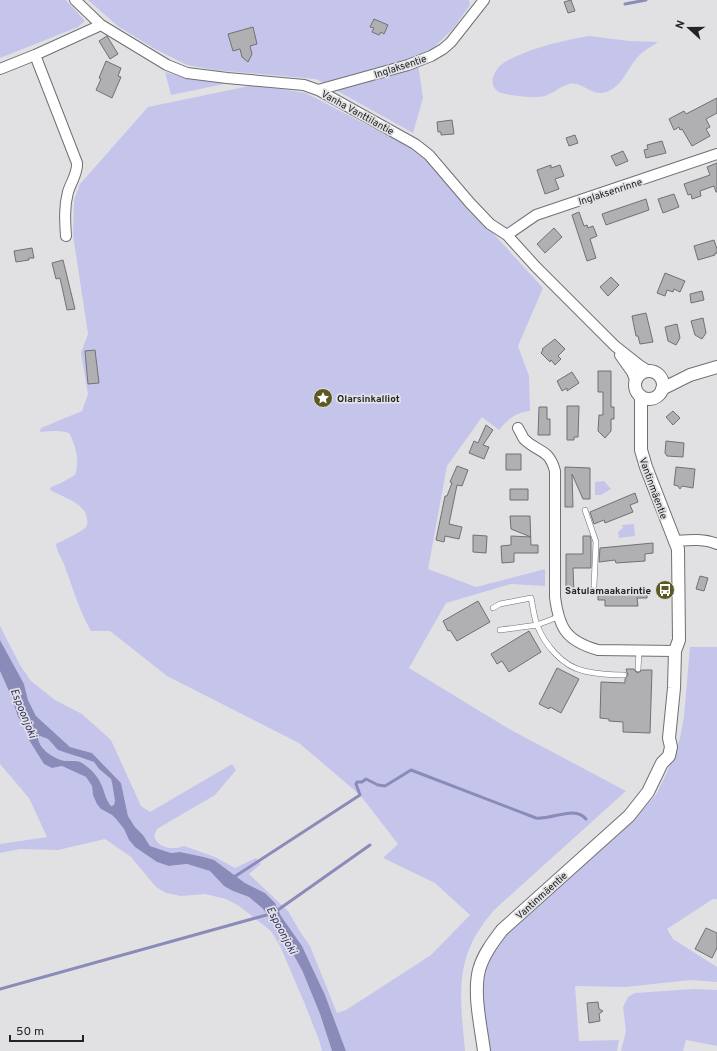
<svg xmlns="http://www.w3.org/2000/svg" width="717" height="1051" viewBox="0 0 717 1051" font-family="Overpass,sans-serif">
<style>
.green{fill:#c5c5ec}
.water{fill:#8b8bb9;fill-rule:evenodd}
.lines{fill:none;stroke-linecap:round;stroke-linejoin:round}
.stream{stroke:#8b8bb9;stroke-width:3}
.building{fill:#b0b0b3;stroke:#717174}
.service-casing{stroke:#6f7072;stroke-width:6}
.minor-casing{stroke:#6f7072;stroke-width:12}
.tertiary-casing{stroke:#6f7072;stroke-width:14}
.service{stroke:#fff;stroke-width:5}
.minor{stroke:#fff;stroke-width:10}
.tertiary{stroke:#fff;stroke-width:12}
.labels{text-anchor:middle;stroke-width:3.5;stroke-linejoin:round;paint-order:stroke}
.street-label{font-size:10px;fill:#242426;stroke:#e1e1e4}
.poi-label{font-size:10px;font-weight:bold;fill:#242426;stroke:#e1e1e4;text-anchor:start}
.water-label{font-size:11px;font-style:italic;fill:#322c66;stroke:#e1e1e4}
</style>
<rect width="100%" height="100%" fill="#e1e1e4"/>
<path class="green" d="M0,0H66L85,21L78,27L0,58Z
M88,0H469L470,5L453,29L434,47L417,57L423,98L413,133L316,79L215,70L187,65L155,49L119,27Z
M589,36L630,41L658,42C651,47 641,52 636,59C627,70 622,85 609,91C592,99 583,80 569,84C558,87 550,97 538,97C532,98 504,95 499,92C486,84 495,68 505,62C527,49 564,40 589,36Z
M165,72L184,78L229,83L171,95Z
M254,85L306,93L413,149L427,161L543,288L518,346L529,376L530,411C515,413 508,419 499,430L482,417L447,466L428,569L476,587L545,569V586L511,584L446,603L409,668L511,730L626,791L494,910C485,921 476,933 470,947C456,980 462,1016 465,1051H346L325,995L302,946L281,916L275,903L265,893L245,883L214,860L204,857L180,852L171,853L150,846L143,835L135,827L128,816L121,783L92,753L70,747L36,716L28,700L24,684L0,640V626L20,665L31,681L55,700L82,714L111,740L141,806L150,812L232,764L236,770L215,795L157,829L154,836C158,849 174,850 184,846L215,857L235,868L256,858L261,864L249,874L288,911L299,930L310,946L337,1013L346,1010L431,955L470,915L435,883L383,858L398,844L360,795L299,743L167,676L110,631H91C79,611 73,588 65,567C62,558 57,553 56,544C62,541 83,531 86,527C88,524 87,521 87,518C84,502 62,497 50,490L51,487L61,483L75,475C80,461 76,446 69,433C59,430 50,431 40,432L41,428L82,411L88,394L81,353L88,334L73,235L74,200L80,184L148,107Z
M604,481L611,489L601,495H595V482Z
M634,524L635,536L619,538L618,532L623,528L622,525Z
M690,647H717V899H713L667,929L673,939L717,967V982L690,980L626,987L575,986L579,1041L619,1040L617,1051H490C485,1017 477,983 493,950C496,944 501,938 505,932L634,819L656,795L668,770L680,738L684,716Z
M0,671L11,696L18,717L29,731V740L52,768L62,766L86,777L92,786L93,795L101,809L112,815L116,819L124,829L129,840L135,847L147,854L173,866L187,864L211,871L220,882L233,891L249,897L262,908L274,922L280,936L293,954L302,970L320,1014L332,1051H322L319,1040L304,1002L280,946L271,931L239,906L226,899L205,894L181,896L166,893L156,887L131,857L105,839L58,850L20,849L0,853V844L47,837L29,798L0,764Z
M39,736L48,739L53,745L80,758L88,760L94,762L99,769L111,779L112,783L115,801L114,805L112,806L106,800L105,795L75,760C71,760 66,761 62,760C52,758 38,747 38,737Z
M694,989L717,990V1046L686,1040L683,1051H621L626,1031L623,1007L628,997L635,993Z"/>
<path class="water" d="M0,640L24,684L28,700L36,716L70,747L92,753L121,783L128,816L135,827L143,835L150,846L171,853L180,852L204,857L214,860L245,883L265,893L275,903L281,916L302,946L325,995L346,1051H332L320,1014L302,970L293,954L280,936L274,922L262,908L249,897L233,891L224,886L210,871L187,864L169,866L157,862L135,847L129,840L124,829L116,819L112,815L101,809L97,804L93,795L92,786L86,777L62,766L52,768L44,764L29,740V731L27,728L18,717L11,696L0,671ZM40,736L48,739L58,750L94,762L99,769L111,779L112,783L115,801L114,805L111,806C105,799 105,792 101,784C97,775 90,768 82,763C75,759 68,762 61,760C51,757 38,747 38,737Z"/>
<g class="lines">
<path class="stream" d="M625,4L646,0
M234,877L360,795L356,784L357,782H362L366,779L378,785L385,786L411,770L536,818C552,820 575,805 586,819
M275,912L370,845
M0,989L270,914"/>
</g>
<path class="building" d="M571,0L575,11L568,13L564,2Z
M374,19L388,25L384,34L381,32L379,35L372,32L374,28L370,27Z
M253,27L257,44L250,46L252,54L248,62L242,57L240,49L233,51L228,34Z
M107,36L118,54L110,59L99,41Z
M106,61L121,68L118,76L121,77L112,98L96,90L101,79L99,78Z
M717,98V113L706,119L710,127L706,129L710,136L692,146L682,129L680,130L679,127L674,130L669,119L684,111L686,114Z
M452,120L454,134L441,135V132H438L437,122Z
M575,135L578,143L569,146L566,138Z
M662,141L666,153L646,158L644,150L648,149L647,145Z
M623,151L628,161L616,166L611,156Z
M717,163V192H716L714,186L700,191L701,196L692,199L691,194L688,195L684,184L710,175L707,167Z
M551,165V168L560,165L564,176L555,179L559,189L545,194L537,170Z
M674,194L679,207L663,213L658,199Z
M646,199L649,210L606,225L602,214Z
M579,212L584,226L587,225L588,228L593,226L597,236L590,239L596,258L587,261L572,215Z
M554,228L562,237L545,253L537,244Z
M714,240L717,249V253H715V255L698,260L694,246Z
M32,248L34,258H29V260L16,262L14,251Z
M63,260L75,309L67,310L60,278L56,279L52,263Z
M665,273L685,281L680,292L674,289L673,292L667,290L665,296L657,293Z
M611,277L619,285L608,296L600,287Z
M702,291L704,300L691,303L690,294Z
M646,313L653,342L640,344L638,336H636L632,316Z
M703,318L706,333L702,339L695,335L691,321Z
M677,324L680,338L676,345L668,341L665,327Z
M555,339L565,349L558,356L561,359L555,365L551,360L550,362L541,353L543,350L542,349Z
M95,350L99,383L88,384L85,351Z
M598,371H611V407H614V419H611V431L605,438L598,431L599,415H603V392H598Z
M572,372L579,383L567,391V388L562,391L557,381Z
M567,406H579L578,437H574V440H567Z
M539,407H547V419H550V435H538Z
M673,411L680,418L673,425L666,417Z
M486,425L493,430L483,445L489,447L484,459L469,453L474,441L478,443Z
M666,441L684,443L683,457L667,456L665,453Z
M506,454H521V470H506Z
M457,466L468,470L462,486L457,485L449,524L462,527L459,539L445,536L444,542L436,540L445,496H447L452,483L450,482Z
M565,467L590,468V499H583L572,474L573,507H565Z
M676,467L695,469L693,488L682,486L680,489L678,486L674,485Z
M510,489H528V500H510Z
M635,493L638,502L630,505L633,512L605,523L604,520L594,524L590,512Z
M510,516H530L531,545H538V553H514V562L502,563L501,546L511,545V536L531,537L511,529Z
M473,535L487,536L486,553L473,552Z
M583,536H590L591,540V568H573L574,593H566V554H583Z
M653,543V553L645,554V561L616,563L615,560L599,562L600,548Z
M700,576L708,578L704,591L696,589Z
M598,589H647V598H637L638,606H605V600H598Z
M478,601L490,622L457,641L450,630L448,631L443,621Z
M529,631L541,652L509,672L502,661L497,664L491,654Z
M557,668L579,679L561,713L550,707L549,709L539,704Z
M626,669H634L636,672L638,673L642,670H652L650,733L623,732V722L609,721V719L600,718L601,682L625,683V679L628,675Z
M706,928L717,933V948L712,958L695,949Z
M598,1002L599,1009L603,1011L599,1014L600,1021L589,1023L587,1003Z"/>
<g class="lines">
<g class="service-casing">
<path id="service" d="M585,510L596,542L594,586
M493,608L500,604L531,598C533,607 534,617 537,625C545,645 562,666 584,671C597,674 611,675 624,675
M500,630L537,625L558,617
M638,669L639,651"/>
</g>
<g class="minor-casing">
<path id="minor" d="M75,0L101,25L167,65L187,73L227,78L304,85L318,90L415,144L429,155L470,203L490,224L507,235L536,267L615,346L639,365L650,372
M35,55L77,163C78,173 71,182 68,192C64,207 65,221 66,236
M0,69L35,55L101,25
M318,90L408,65L431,56L443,49L451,42L484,0
M507,235L536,215L717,154
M620,355L632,372L636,382
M518,428C520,431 522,436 524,439C538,453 549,448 555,471V597C559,628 566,641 598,650L675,651
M674,541C688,540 704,538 717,544"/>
</g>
<g class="tertiary-casing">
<path id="tertiary" d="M635 385a14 14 0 1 1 28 0a14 14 0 1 1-28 0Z
M662,389L690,375L717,367
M484,1051C481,1027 473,994 479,970C483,955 493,942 502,930L629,816L648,792L662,763L669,756L671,747L669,738L674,688L675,651L679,640L678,549L646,467L641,450V396"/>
</g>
<use href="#service" class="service"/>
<use href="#minor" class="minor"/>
<use href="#tertiary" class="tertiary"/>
</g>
<defs>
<g id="sight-disc" transform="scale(1)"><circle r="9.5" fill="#5c5824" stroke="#e1e1e4"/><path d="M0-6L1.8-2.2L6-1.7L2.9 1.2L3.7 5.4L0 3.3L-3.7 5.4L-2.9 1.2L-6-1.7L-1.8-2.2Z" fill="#fff"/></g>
<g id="bus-disc" transform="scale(1)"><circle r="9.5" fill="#5c5824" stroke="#e1e1e4"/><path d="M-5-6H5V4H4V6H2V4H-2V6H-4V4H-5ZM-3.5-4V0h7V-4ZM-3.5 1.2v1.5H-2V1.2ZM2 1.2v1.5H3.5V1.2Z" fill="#fff"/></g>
</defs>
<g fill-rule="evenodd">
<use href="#sight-disc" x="323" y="398"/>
<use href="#bus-disc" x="665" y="590"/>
</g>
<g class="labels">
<g class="street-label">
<text transform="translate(400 66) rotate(-18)" y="4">Inglaksentie</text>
<text transform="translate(358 112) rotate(29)" y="4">Vanha Vanttilantie</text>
<text transform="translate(610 191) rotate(-18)" y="4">Inglaksenrinne</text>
<text transform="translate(654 488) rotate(70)" y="4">Vantinmäentie</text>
<text transform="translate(541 895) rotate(-42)" y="4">Vantinmäentie</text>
</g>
<g class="poi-label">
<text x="337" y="402">Olarsinkalliot</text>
<text x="651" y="594" text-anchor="end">Satulamaakarintie</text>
</g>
<g class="water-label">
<text transform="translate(24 713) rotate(68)" y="4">Espoonjoki</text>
<text transform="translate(282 930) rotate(62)" y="4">Espoonjoki</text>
</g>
</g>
<g transform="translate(689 28) rotate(291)" stroke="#e1e1e4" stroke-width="3" paint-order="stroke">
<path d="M0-3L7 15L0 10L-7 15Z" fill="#242426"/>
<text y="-6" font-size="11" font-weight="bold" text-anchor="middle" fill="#242426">N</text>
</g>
<path d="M10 1035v6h73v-6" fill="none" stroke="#242426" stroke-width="2"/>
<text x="16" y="1035" font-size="12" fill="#242426" stroke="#e1e1e4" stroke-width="3" paint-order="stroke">50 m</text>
</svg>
